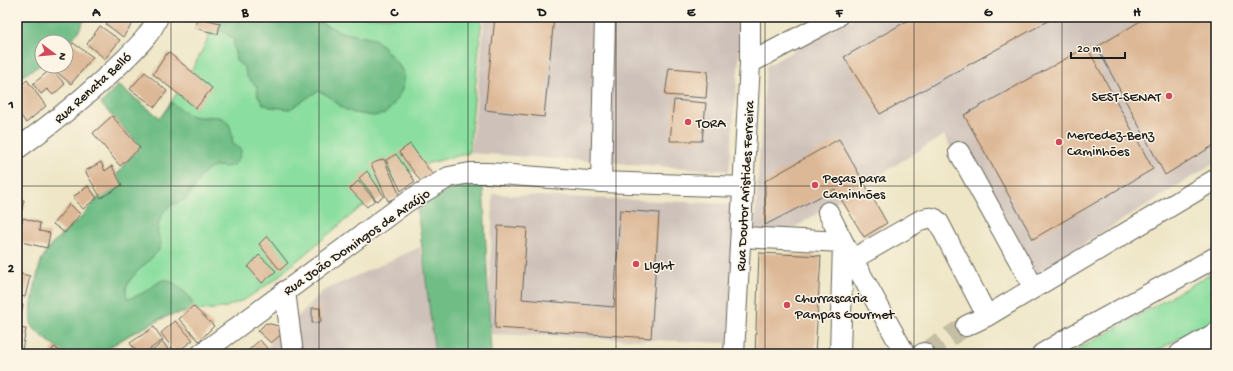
<svg xmlns="http://www.w3.org/2000/svg" width="1233" height="371" viewBox="0 0 1233 371" font-family="'Gochi Hand',sans-serif">
<style>
.industrial{fill:#cec1b9}
.green{fill:#8ade9f;stroke:#537d5e}
.forest{fill:#6fbd86;stroke:#466c51}
.building{fill:#ddb896}
.lines{fill:none;stroke-linecap:round;stroke-linejoin:round}
.minor-tunnel{stroke:#c4bea4;stroke-width:20;stroke-dasharray:20 10;stroke-linecap:butt}
.minor-casing{stroke:#666358;stroke-width:22}
.highway-casing{stroke:#666358;stroke-width:24}
.minor{stroke:#fff;stroke-width:20}
.highway{stroke:#fff;stroke-width:22}
.grid{fill:none;stroke:#1c1c1c;stroke-width:1;stroke-opacity:0.55}
.poi-dot{fill:#d1495b;stroke:#fcf5e5;stroke-width:1.5}
.labels{text-anchor:middle;stroke-width:3;stroke-linejoin:round;paint-order:stroke}
.street-label{font-size:14px;fill:#1c1c1c;stroke:#fcf5e5}
.poi-label{font-size:14px;fill:#1c1c1c;stroke:#fcf5e5;text-anchor:start}
.neatline{fill:none;stroke:#1c1c1c;stroke-width:1.5}
.grid-label{font-size:13px;text-anchor:middle;font-weight:bold;fill:#1c1c1c}
</style>
<rect width="100%" height="100%" fill="#fcf5e5"/>
<filter id="ink" filterUnits="userSpaceOnUse"><feTurbulence type="fractalNoise" baseFrequency=".025" numOctaves="2"/><feDisplacementMap in="SourceGraphic" scale="8" xChannelSelector="R" yChannelSelector="G"/><feConvolveMatrix kernelMatrix="1 2 1 2 8 2 1 2 1" color-interpolation-filters="sRGB"/></filter>
<filter id="wash" filterUnits="userSpaceOnUse"><feTurbulence type="fractalNoise" baseFrequency=".012" numOctaves="4" result="noise"/><feDisplacementMap in="SourceGraphic" scale="16" xChannelSelector="R" yChannelSelector="G"/><feGaussianBlur stdDeviation="0.9" result="paint"/><feColorMatrix in="noise" values="0 0 0 0 0 0 0 0 0 0 0 0 0 0 0 0 0 1.4 0 .05"/><feComposite in="paint" operator="in"/></filter>
<g filter="url(#wash)">
<rect width="100%" height="100%" fill="#eee6c6"/>
<path class="industrial" d="M485,17H741V37L729,171L471,153Z
M856,17H1216V162L1024,281L944,135L784,234L754,233L766,66Z
M493,194L735,204L729,343L488,334Z
M420,247L438,354H260L323,291Z"/>
<path class="green" d="M216,17H482L469,153L429,163L403,176L355,212L274,280L246,299L224,308L193,311L170,315L131,334L98,354H66C58,347 35,333 32,325C28,316 38,268 42,259C51,240 71,229 84,214C104,193 122,168 140,145L101,104L118,85L160,118C183,85 203,56 216,17Z
M1216,271V318L1151,354H1070Z"/>
<path class="forest" d="M17,17H86L78,32L66,45V42H42V64L17,79Z
M216,17H308L341,32L374,39L382,45L400,67L404,74V82L402,90L391,108L384,114L373,116L354,113L344,109L327,95L318,91L290,109L270,107L263,104L258,96L257,87L247,77L244,67L236,61L233,38L213,26Z
M118,85L160,118L172,102C179,109 187,116 198,117C208,118 221,113 228,123C232,128 232,138 233,144L241,149C241,159 235,167 225,167C222,167 219,166 216,166C213,167 208,170 205,172C197,179 194,192 185,199C180,203 171,204 166,209C161,214 156,228 158,235C161,241 163,245 158,251C148,265 118,281 128,299C135,296 142,294 148,290C162,280 164,274 180,288C189,296 192,297 193,311L170,315L158,320L131,334L98,354H66C58,347 35,333 32,325C28,316 38,268 42,259C51,240 71,229 84,214C104,193 122,168 140,145L101,104Z
M483,182L491,354H435L417,207C438,193 458,183 483,182Z"/>
<g id="blocks">
<path class="building" d="M110,17H137L123,37L106,24Z
M197,17L220,23L218,34L195,28Z
M495,17H554L544,117L485,110Z
M914,17H1055L880,114L844,57Z
M1147,17H1216V144L1165,175L1097,47Z
M100,26L120,40L105,59L87,44Z
M73,43L93,57L71,84L52,68L54,66H66V51Z
M1087,47L1153,169L1033,239L964,115Z
M168,52L212,88L196,108L153,74Z
M669,68L708,71L706,98L665,95Z
M51,69L65,84L53,95L47,89L41,94L33,84Z
M145,72L167,91L155,107L130,89Z
M27,80L46,106L26,123L17,110V89Z
M674,100L706,103L702,141H670Z
M112,116L140,148L120,166L93,133Z
M839,139L887,223L864,237L835,189L765,225V181Z
M410,144L433,175L422,183L399,152Z
M396,154L415,181L401,191L386,160Z
M384,159L400,196L388,201L371,164Z
M101,162L105,171L112,166L122,185L101,198L85,171Z
M367,171L384,196L377,201L359,178Z
M358,181L375,200L367,207L350,189Z
M88,186L97,198L83,209L73,197Z
M17,199L24,200L20,219L17,218Z
M70,204L80,214L65,233L53,224Z
M620,210L659,213L651,338L495,328L498,226L527,228L522,299L614,307Z
M23,218L40,223L39,231L50,233L47,248L17,241V221L22,222Z
M267,236L288,263L280,270L259,244Z
M759,253L821,256L815,354H755Z
M259,255L276,271L262,283L248,267Z
M17,273L30,276L25,297L17,295Z
M17,303L23,305L19,325L17,324Z
M193,306L214,326L199,341L179,319Z
M312,308H320L321,322L312,323Z
M175,321L193,340L176,353L161,333Z
M266,323L283,327L285,331L271,343L258,331Z
M154,327L163,340L143,354H138L130,343Z
M17,328L26,329L22,350L17,349Z
M260,340L272,354H244Z
M163,342L171,354H148Z
M54,347L65,354H50Z"/>
</g>
</g>
<g filter="url(#ink)">
<use href="#blocks" fill-opacity="0" stroke="#666358" stroke-width="1"/>
<g class="lines">
<path class="minor-tunnel" d="M924,353L966,326"/>
<g class="minor-casing">
<path id="minor" d="M750,63L837,17
M17,149C53,123 88,95 120,64C135,49 150,36 158,17
M959,152L1034,288
M601,182L605,17
M828,212L843,242L905,354
M741,237L843,242L840,354
M853,259L921,220C929,217 934,216 939,223L987,316
M285,291L293,354
M966,326L987,316L1216,179
M201,354L408,201L449,177L470,173H488L601,182L743,187
M734,354L750,63V17
M922,354L924,353
M1042,354L1072,336L1216,257"/>
</g>
<g class="highway-casing">
<path id="highway" d="M1181,354L1216,334"/>
</g>
<use href="#minor" class="minor"/>
<use href="#highway" class="highway"/>
</g>
</g>
<path class="grid" d="M171,17V354M319,17V354M468,17V354M616,17V354M765,17V354M914,17V354M1062,17V354M17,186H1216"/>
<g class="poi-dot">
<circle cx="1169" cy="96" r="4"/>
<circle cx="688" cy="122" r="4"/>
<circle cx="1059" cy="142" r="4"/>
<circle cx="815" cy="185" r="4"/>
<circle cx="636" cy="264" r="4"/>
<circle cx="787" cy="305" r="4"/>
</g>
<g class="labels">
<g class="street-label">
<text transform="translate(92 87) rotate(-42)" y="5">Rua Renata Belló</text>
<text transform="translate(744 186) rotate(-87)" y="5">Rua Doutor Aristides Ferreira</text>
<text transform="translate(356 241) rotate(-35)" y="5">Rua João Domingos de Araújo</text>
</g>
<g class="poi-label">
<text x="1161" y="101" text-anchor="end">SEST-SENAT</text>
<text x="696" y="127">TORA</text>
<text x="1067" y="139">Mercedez-Benz<tspan x="1067" dy="16">Caminhões</tspan></text>
<text x="823" y="182">Peças para<tspan x="823" dy="16">Caminhões</tspan></text>
<text x="644" y="269">LIght</text>
<text x="795" y="302">Churrascaria<tspan x="795" dy="16">Pampas Gourmet</tspan></text>
</g>
</g>
<rect width="1233" height="371" fill="none" stroke="#fcf5e5" stroke-width="44"/>
<g transform="translate(54 54) rotate(106)"><circle r="19" fill="#fcf5e5" stroke="#a29e95"/>
<path d="M0-3L7 15L0 10L-7 15Z" fill="#d1495b"/>
<text y="-6" font-size="11" font-weight="bold" text-anchor="middle" fill="#1c1c1c">N</text>
</g>
<path d="M1071 52v6h54v-6" fill="none" stroke="#1c1c1c" stroke-width="2"/>
<text x="1077" y="52" font-size="12" fill="#1c1c1c" stroke="#fcf5e5" stroke-width="3" paint-order="stroke">20 m</text>
<rect x="22" y="22" width="1189" height="327" class="neatline"/>
<g class="grid-label">
<text x="96" y="16">A</text>
<text x="245" y="16">B</text>
<text x="394" y="16">C</text>
<text x="542" y="16">D</text>
<text x="691" y="16">E</text>
<text x="839" y="16">F</text>
<text x="988" y="16">G</text>
<text x="1137" y="16">H</text>
<text x="11" y="108">1</text>
<text x="11" y="272">2</text>
</g>
</svg>
